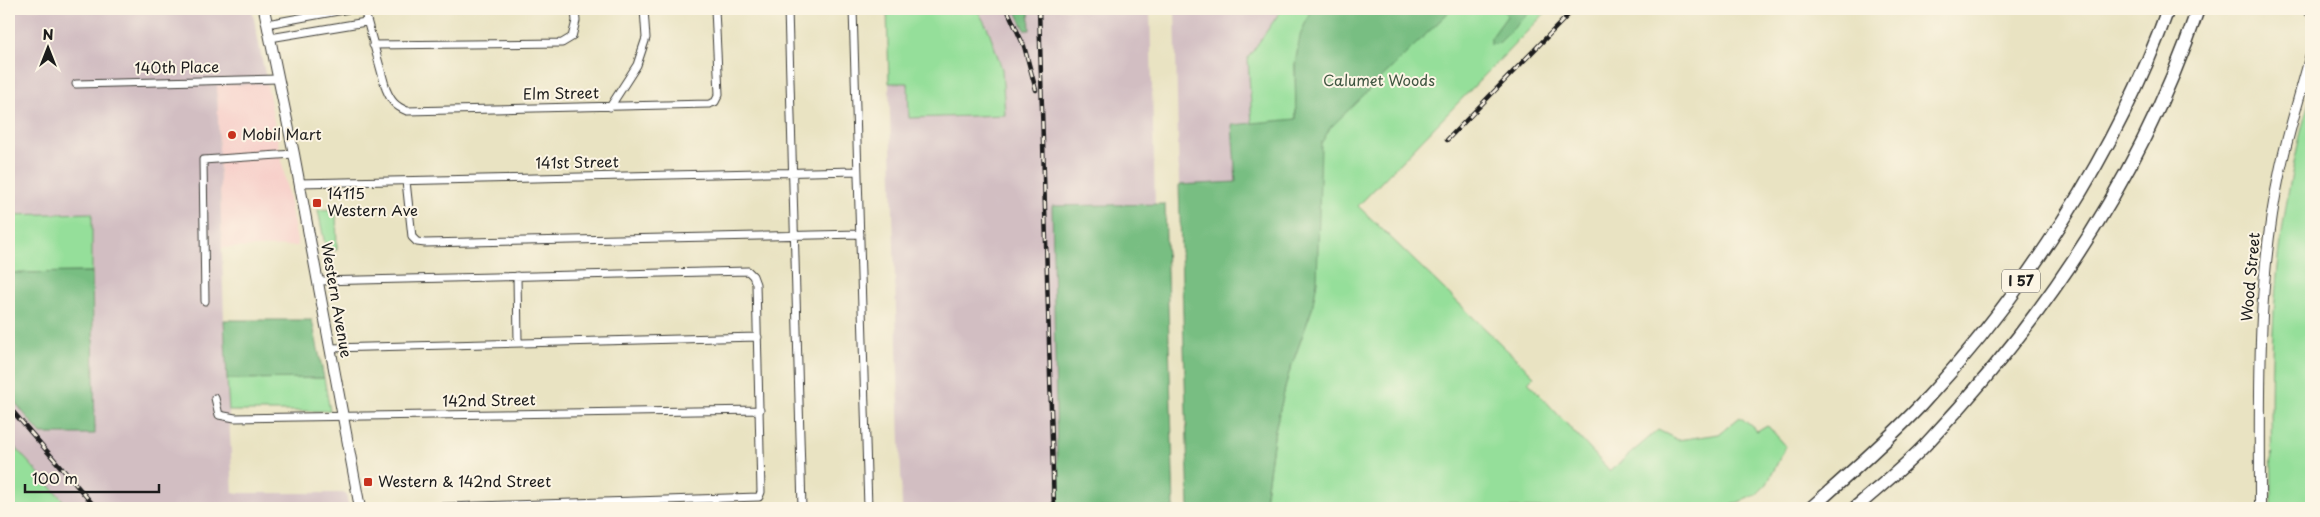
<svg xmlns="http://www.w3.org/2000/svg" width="2320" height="517" viewBox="0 0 2320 517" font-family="'Playpen Sans',sans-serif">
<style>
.built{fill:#f7d0ca}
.industrial{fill:#d2bec2}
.green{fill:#95df9a;stroke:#587e5b}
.forest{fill:#78be82;stroke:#4a6d4f}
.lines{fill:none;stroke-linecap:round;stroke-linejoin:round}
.minor-casing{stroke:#3b3a35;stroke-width:9}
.secondary-casing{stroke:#3b3a35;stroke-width:12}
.motorway-casing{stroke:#3b3a35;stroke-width:15}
.minor{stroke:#fff;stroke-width:7}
.secondary{stroke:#fff;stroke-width:10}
.motorway{stroke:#fff;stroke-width:12}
.rail-casing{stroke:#1c1c1c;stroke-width:4.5}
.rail{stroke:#fcf5e5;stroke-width:2.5;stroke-dasharray:8;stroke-linecap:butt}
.poi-dot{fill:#c8321e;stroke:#fcf5e5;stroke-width:2}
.labels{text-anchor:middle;stroke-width:4;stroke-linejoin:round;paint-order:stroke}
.shield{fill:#fcf5e5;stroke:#5f5d58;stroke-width:1}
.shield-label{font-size:14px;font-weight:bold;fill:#1c1c1c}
.street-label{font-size:15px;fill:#1c1c1c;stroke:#fcf5e5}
.park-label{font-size:15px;fill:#405642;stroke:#fcf5e5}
.poi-label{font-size:15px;fill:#1c1c1c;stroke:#fcf5e5;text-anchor:start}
</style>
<rect width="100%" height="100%" fill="#fcf5e5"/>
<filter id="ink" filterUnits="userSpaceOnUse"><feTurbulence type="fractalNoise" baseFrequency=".02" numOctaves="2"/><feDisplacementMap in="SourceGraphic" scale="10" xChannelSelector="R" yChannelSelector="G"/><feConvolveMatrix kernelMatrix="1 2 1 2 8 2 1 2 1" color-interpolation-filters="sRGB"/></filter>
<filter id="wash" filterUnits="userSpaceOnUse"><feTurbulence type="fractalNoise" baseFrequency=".0096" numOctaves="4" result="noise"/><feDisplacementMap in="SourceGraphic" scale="20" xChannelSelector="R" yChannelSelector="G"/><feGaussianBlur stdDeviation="1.12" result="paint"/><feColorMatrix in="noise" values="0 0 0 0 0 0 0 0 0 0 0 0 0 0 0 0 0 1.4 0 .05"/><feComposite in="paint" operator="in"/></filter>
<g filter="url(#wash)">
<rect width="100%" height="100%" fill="#e9e3c2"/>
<path class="built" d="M267,84L298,246L222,248L217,85Z"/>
<path class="industrial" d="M9,9H252L267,84L217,85L224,320L233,493H346L349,508H70L9,440V395L41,434L95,433L92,213L9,215Z
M977,9H1015L1025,30H1030L1029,9H1150L1155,204L1052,207L1058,508H902L889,83H908L909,118L1005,115L1002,69L989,31Z
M1175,9H1282L1248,58L1252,124L1232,126L1237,182L1179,185Z"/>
<path class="green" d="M887,9H977L989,31L1002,69L1005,115L909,118L908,83H889Z
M1282,9H1549L1358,206L1534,376L1528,382L1610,471L1658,430L1678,440L1719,434L1740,417L1757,431L1767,425L1786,446L1767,484L1756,495L1724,508H1264L1275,430L1288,376L1312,309L1295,64L1296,120L1252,124L1248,58Z
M2311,95V508H2272C2272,458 2270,407 2272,357C2274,273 2287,175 2311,95Z
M336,209L337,250H326L318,210Z
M92,213V272L9,273V215Z
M324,378L330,411H229L227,379Z
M9,446H14L70,508H9Z"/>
<path class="forest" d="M1015,9H1029L1030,30H1025Z
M1311,9H1452L1330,128L1321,144L1317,282L1312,309L1288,376L1275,430L1264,508H1189L1179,185L1236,182L1232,125L1296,119L1295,64L1300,36Z
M1503,9H1533L1499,43L1491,45V38L1507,16Z
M1165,204L1174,508H1058L1052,206Z
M92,272L95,434H41L9,395V273Z
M224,320H312L324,378L227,379Z"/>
</g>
<g filter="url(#ink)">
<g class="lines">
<g class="minor-casing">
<path id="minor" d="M364,9L386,89C391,101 395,106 407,111L709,104L715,102L719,94L715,9
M788,9L802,508
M853,9L868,508
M2304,9L2311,14
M267,24L349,9
M270,38L366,22
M373,45L562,43L572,37L576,21L575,9
M76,84L278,79
M610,107L637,65L646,38L644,9
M406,181L412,237L417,242L425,243L860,234
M299,183L856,171
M517,276L518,342
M317,281L748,271L753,276L756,284L761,492L759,497L416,508
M205,301L203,160L294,154
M330,348L758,337
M215,398L219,415L235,418L760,410"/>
</g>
<g class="secondary-casing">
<path id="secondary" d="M264,9L294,154L360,508
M2260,508C2260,396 2256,282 2280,171C2288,132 2301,93 2311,54"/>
</g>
<g class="motorway-casing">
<path id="motorway" d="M1811,508C1848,475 1887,441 1921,405C2024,294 2117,152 2168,9
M1855,508C1879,487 1906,466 1928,442C2047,316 2142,174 2198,9"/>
</g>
<use href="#minor" class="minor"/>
<use href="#secondary" class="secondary"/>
<use href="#motorway" class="motorway"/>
<g class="rail-casing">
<path id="rail" d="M1007,9L1024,46L1036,90
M1039,9L1054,508
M1447,140L1574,9
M9,407L96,508"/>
</g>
<use href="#rail" class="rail"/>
</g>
</g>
<g class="poi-dot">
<circle cx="232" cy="135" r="5"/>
<rect x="312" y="198" width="10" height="10" rx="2.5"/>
<rect x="363" y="477" width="10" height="10" rx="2.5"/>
</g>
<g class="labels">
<rect class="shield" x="2002" y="269.5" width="38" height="23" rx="4"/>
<g class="shield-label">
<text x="2021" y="286">I 57</text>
</g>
<g class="street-label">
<text transform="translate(177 68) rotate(-1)" y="5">140th Place</text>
<text transform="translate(561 94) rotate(-1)" y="5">Elm Street</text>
<text transform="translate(577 163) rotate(-1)" y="5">141st Street</text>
<text transform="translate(2251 277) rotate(-85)" y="5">Wood Street</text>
<text transform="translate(336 300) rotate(80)" y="5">Western Avenue</text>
<text transform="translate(489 401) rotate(-1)" y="5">142nd Street</text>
</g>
<g class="park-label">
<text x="1379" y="86">Calumet Woods</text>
</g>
<g class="poi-label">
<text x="242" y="140">Mobil Mart</text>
<text x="327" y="199">14115<tspan x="327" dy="17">Western Ave</tspan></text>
<text x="378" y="487">Western &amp; 142nd Street</text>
</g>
</g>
<rect width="2320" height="517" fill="none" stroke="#fcf5e5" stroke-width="30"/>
<g transform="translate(48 48)" stroke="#fcf5e5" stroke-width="4" paint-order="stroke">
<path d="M0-4L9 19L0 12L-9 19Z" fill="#1c1c1c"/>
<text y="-8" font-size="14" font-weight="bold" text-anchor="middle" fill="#1c1c1c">N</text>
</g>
<path d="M25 484v8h134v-8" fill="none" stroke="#1c1c1c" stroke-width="2.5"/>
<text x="32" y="484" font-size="15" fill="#1c1c1c" stroke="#fcf5e5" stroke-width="4" paint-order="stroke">100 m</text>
</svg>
